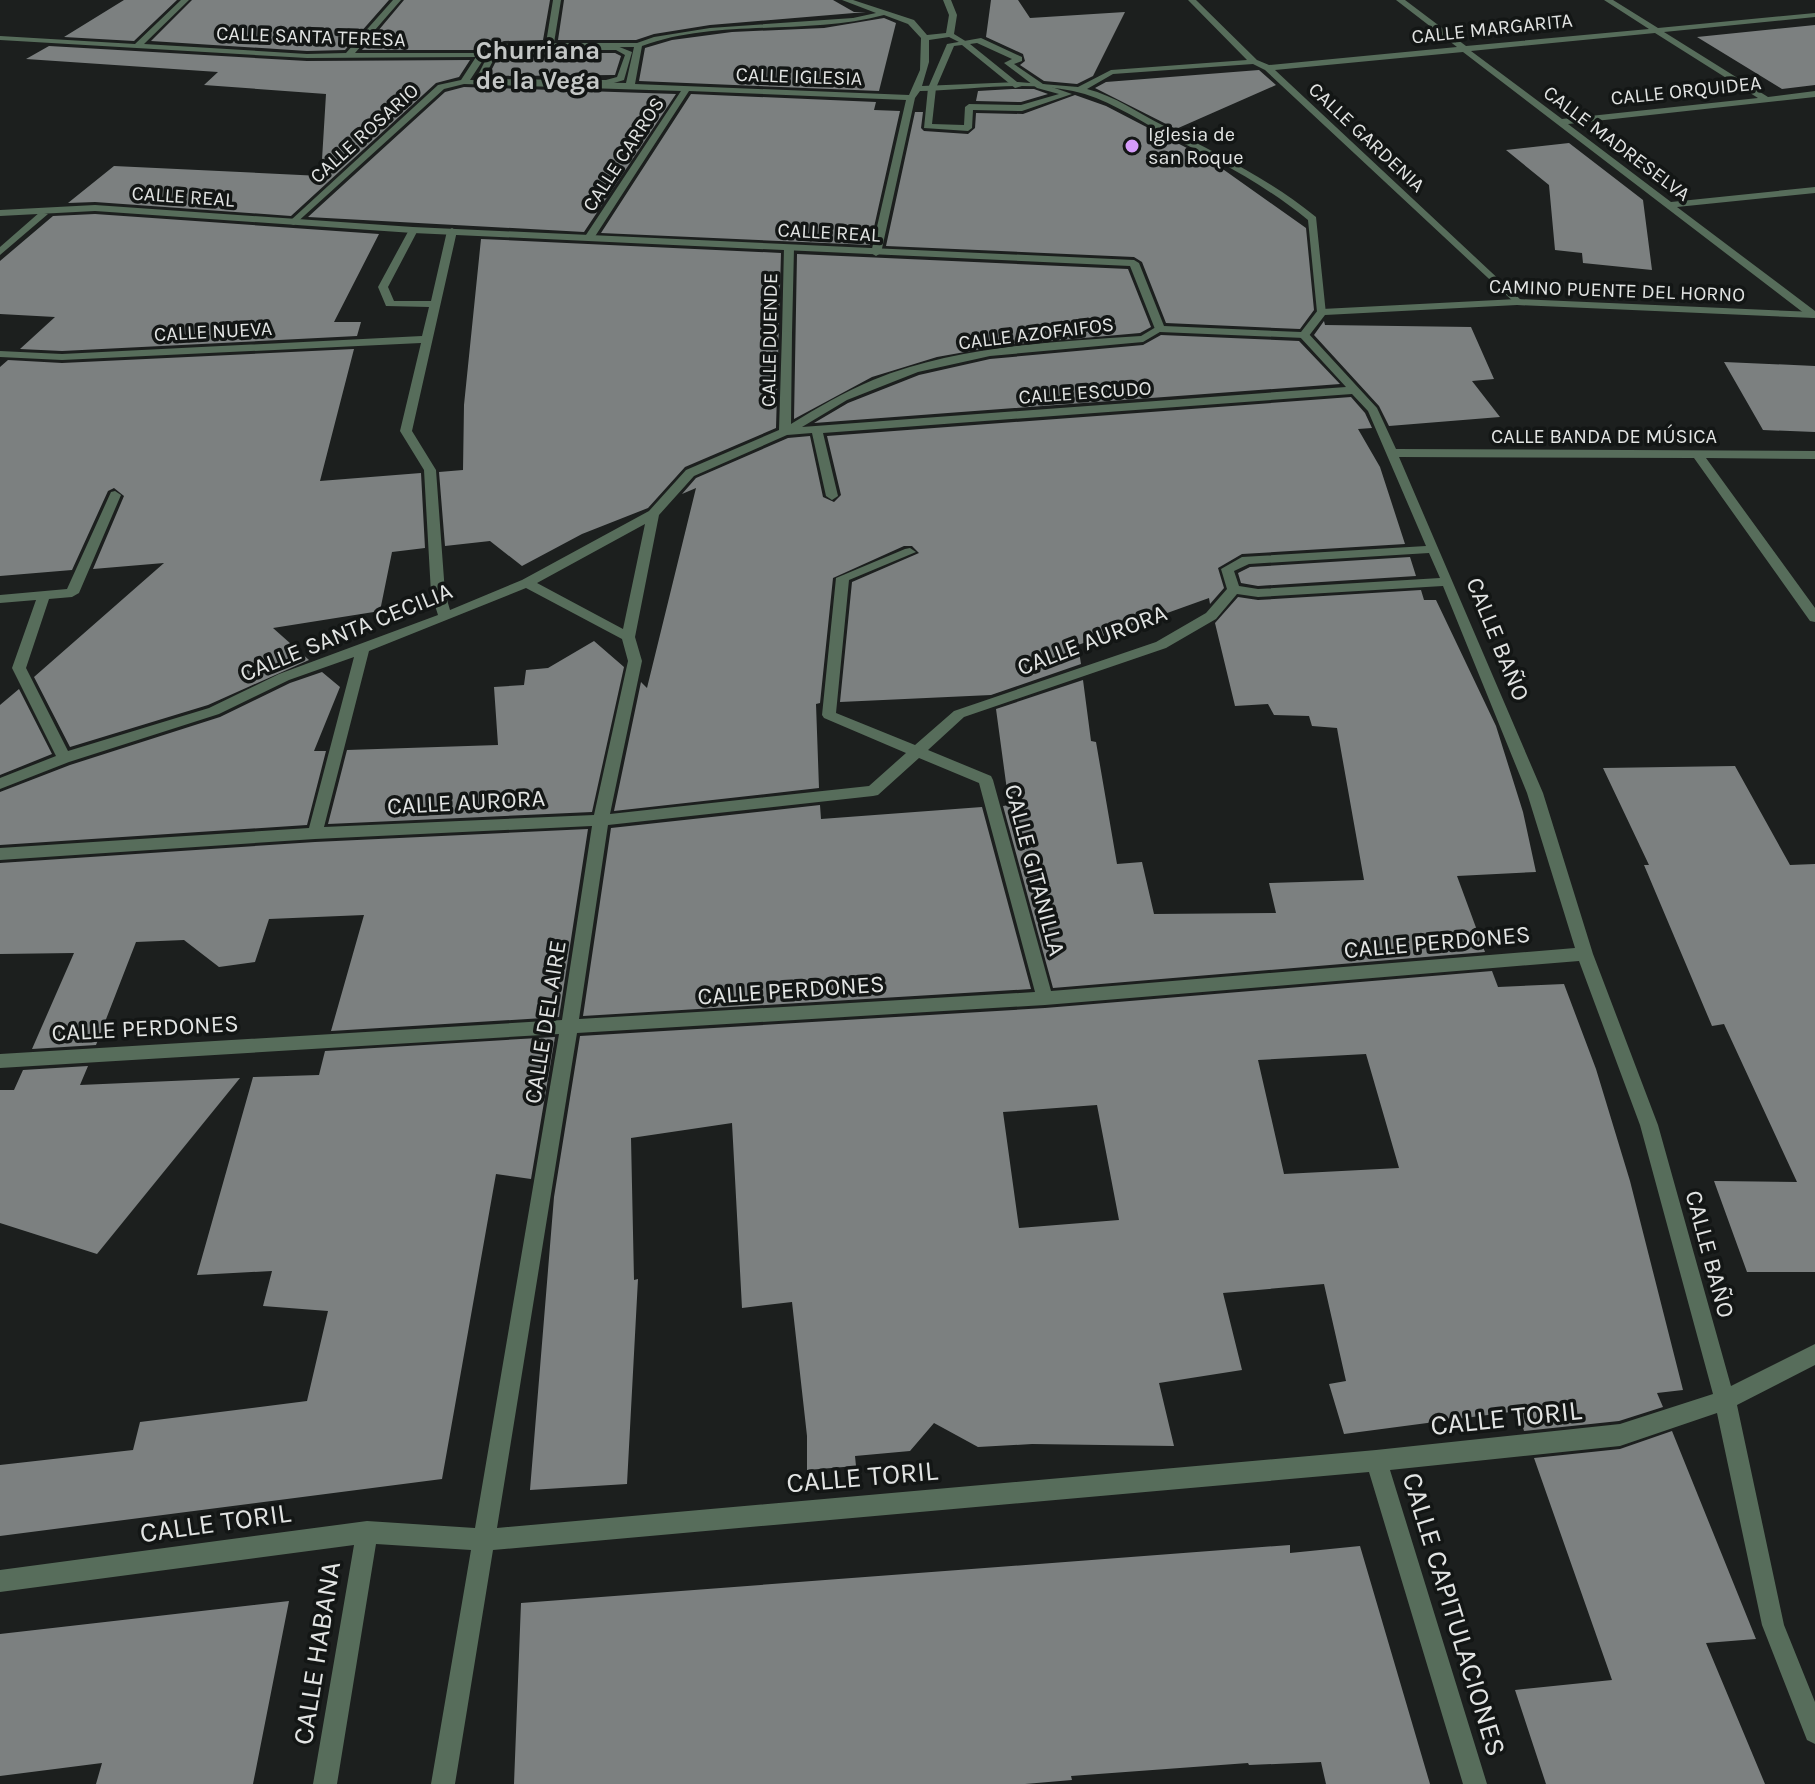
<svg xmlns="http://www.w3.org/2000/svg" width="1815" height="1784" viewBox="0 0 1815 1784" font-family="Karla,sans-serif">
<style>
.building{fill:#7c8080;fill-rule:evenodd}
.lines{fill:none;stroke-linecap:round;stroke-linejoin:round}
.pedestrian{fill:#576d5b;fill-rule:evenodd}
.minor{fill:#576d5b;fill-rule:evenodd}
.tertiary{fill:#576d5b;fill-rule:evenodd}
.poi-dot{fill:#d59bfa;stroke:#131615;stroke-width:3}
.labels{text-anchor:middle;stroke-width:7;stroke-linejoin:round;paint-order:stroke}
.far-street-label{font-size:20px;fill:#e2e4e3;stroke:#131615}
.far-poi-label{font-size:20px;fill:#e2e4e3;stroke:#131615;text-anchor:start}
.street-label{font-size:24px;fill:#e2e4e3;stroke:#131615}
.far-district-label{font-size:26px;font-weight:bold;fill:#c4c7c6;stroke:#131615}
.near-street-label{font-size:28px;fill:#e2e4e3;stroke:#131615}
</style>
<rect width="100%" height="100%" fill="#1c1f1e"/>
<path class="building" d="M124,0H177L134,41L64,37Z
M192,0H389L345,50L307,51L151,41Z
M404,0H550L543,40L504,41L480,50H362Z
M564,0H833L854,12H866L710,25L654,34L636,40H558Z
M991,0H1018L1030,18L1125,12L1093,76L1077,84L1044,81L1020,65L1025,61L1023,54L986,37Z
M884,18L896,23L879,91L639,81L645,48L672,40L732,32L824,28Z
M1815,25V85L1782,89L1697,37Z
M49,46L307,61L470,60L459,77L436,83L291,216L95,202L68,203L114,166L321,176L326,94L204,85L218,72L26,59Z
M595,53H615L621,56L615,75L494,76L490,73L496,61L508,57L589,58Z
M1259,70L1276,85L1176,129L1095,88L1106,82Z
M464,87L676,94L584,232L308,217L445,92Z
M1012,89H1034L1048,94L1021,102L976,101L978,91Z
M691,94L876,102L874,110L900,111L870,245L601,233Z
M1075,95L1106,106L1210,160L1306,228L1314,310L1300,329L1166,323L1142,262L1134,257L886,246L915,112H923L921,128L924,131L968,134L975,128L976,113L1023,114Z
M1569,143L1643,200L1652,270L1583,263L1582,253L1555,250L1549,185L1506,150Z
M95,214L379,234L334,322H361L357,336L62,351L20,349L55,317L0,314V261L53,216Z
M481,239L781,253L776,428L685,467L648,508L582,534L522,566L490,541L445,546L439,472L463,470L464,405Z
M797,254L1128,269L1151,327L1140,333L1004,345L937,357L872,377L794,419Z
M1324,321L1325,325L1471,327L1494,379L1472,381L1500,417L1389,426L1379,406L1314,335Z
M1161,335L1299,341L1340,384L814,423L848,403L919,375L990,359L1143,345Z
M354,349L320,481L421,473L425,548L392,552L380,611L273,628L309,660L208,705L70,747L34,677L164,563L93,569L124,496L114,488L108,491L72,570L0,576V367L8,360L62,363Z
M1724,362L1815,366V432L1763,430Z
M1351,397L1365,413L1372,428L1358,429L1380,467L1405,544L1242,554L1218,568L1224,588L1210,604L1209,598L1078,645L1081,664L991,695L840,702L852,582L919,553L912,546H904L833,578L820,703L816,704L819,788L614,811L641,682L647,688L696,488L682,494L696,478L788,438L810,436L823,497L834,502L841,495L827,436Z
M1410,557L1416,576L1258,586L1241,583L1238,573L1250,567Z
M1421,590L1424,600H1436L1496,726L1523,812L1536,872L1457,876L1485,952L1053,988L1003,806L1009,805L996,709L1083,680L1091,741L1096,742L1117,864L1142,862L1154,914L1276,913L1269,883L1364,880L1337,728L1312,726L1309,716L1274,715L1268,704L1235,706L1215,623L1238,597L1258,600Z
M594,641L624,667L592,812L328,824L347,750L498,745L494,687L524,685L526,670L548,668Z
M322,672L340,687L314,751H326L307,825L0,845V792L70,765L220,717L290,683Z
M19,689L52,754L0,775V705Z
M1735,766L1790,865L1815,864V1272H1747L1714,1181L1797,1182L1724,1024L1712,1026L1644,865H1649L1603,768Z
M820,805L821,819L982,807L1031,989L583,1016L611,828Z
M588,829L559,1017L331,1031L364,915L269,919L255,962L219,967L184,940L136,942L96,1045L32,1049L74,953L0,954V863L315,842Z
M1492,971L1498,987L1564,984L1596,1069L1630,1181L1683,1390L1657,1393L1663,1407L1619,1421L1524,1431L1518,1411L1344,1434L1329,1384L1346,1381L1324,1284L1223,1293L1242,1370L1159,1383L1174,1446L1032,1444L978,1447L934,1423L910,1451L855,1456L856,1466L807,1470V1436L792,1302L742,1308L732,1123L631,1138L634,1280L638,1279L627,1484L530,1490L554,1197L580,1036L1045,1008ZM1366,1054L1399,1168L1284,1174L1258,1060ZM1097,1105L1119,1220L1019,1228L1003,1112Z
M555,1037L531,1179L496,1174L442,1479L0,1536V1465L133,1450L140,1422L307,1401L328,1311L263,1306L272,1271L197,1275L253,1077L319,1075L325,1051Z
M88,1066L80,1085L240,1078L97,1254L0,1223V1090H14L23,1070Z
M1672,1431L1756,1639L1706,1643L1765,1784H1546L1515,1690L1612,1680L1534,1458L1620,1449Z
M1290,1545V1553L1360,1546L1430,1784H1326L1321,1762L1249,1765L1248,1763L1071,1776L1072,1780L1025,1784H514L521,1603Z
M289,1601L253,1784H96L102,1763L0,1776V1634Z"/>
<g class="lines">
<path class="pedestrian" d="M981,38L1022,57V61L1014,64L1043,84L1072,94L1022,111L973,110L972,128L968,131L924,128L928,88L947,44ZM977,43L1012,59L1004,63L1037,88L1059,94L1021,105L969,104L965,107L964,125L932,124L936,88L954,46L962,45L1015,88L1022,86L970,44Z
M587,46H617L632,52L624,80L607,85L491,83L478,75L488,55L506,50L585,51ZM594,50H616L625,55L617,77L606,80L493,79L486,74L494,59L507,54L589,55Z
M789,245L794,248L792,333L787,336L782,333L784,248Z"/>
<path class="minor" d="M181,0H189L144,44L307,54L346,53L393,0H401L355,53H481L504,44L546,43L553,0H561L554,43H637L654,37L710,28L853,18L876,13L842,0H853L914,20L927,35L946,33L949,15L943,0H951L957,15L954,34L967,42L963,44L949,37L929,40V62L922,86L1018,82L1078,87L1111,70L1247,60L1188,0H1196L1257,60L1269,65L1457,47L1396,0H1405L1466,46L1649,29L1604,0H1613L1658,28L1815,13V17L1664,32L1768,97L1815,91V97L1568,124L1671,202L1815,187V193L1677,207L1815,311V318L1809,317L1463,52L1275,70L1521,300V304L1517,305L1265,70L1253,64L1113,74L1087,89C1115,96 1138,113 1164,126C1217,154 1269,179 1316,217L1326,314L1317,312L1308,220C1263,183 1213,158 1161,132C1132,116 1105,98 1073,91C1024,80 969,90 920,91L915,98L881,253L876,256L871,253L906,100L689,91L594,238L589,241L584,238L681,91L464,84L444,89L294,225L291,224V220L438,85L461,80L476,57L307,58L0,40V36L135,44ZM884,15L908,24L921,38L920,70L909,95L635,84L642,46C718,18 806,36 884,15ZM1655,33L1758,98L1562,119L1471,51ZM634,47L626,83L470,80L485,57L505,48Z
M40,212L48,214L0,255V247Z
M410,228L418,230L388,287L394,301H431L447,231L452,228L457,231L412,431L436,470L445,593L450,610L522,580L649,511L686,470L779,430L782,333L787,330L792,333L791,424C817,408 844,392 873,380C957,346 1051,342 1141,336L1156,327L1165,329L1143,342L990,356L918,372L847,400L802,427L1346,387L1300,337V333H1308L1377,408L1396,449L1815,451V459L1706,458L1815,608V622L1810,621L1694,458L1399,457L1543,793L1593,954L1658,1125L1731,1386L1815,1344V1365L1737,1405L1784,1625L1815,1702V1744L1807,1740L1762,1625L1717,1413L1620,1446L1390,1470L1487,1784H1463L1369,1472L493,1550L455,1784H431L471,1550L376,1544L337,1784H313L354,1545L0,1592V1570L367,1521L475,1528L559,1034L0,1068V1054L562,1020L592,826L315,839L0,860V848L309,828L354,657L289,680L219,714L69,762L0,789V778L56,756L12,668L36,600L0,603V595L67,589L111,492L115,491L121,495L79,593L72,597L49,599L26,668L68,751L209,708L279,674L438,615L431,593L424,470L400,431L421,343L62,360L0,357V351L62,354L422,336L429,307L386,306L378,287ZM1352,394L1368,411L1426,546L1242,557L1221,569L1227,589L1206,613L1156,642L954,711L915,745L836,713L849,580L916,552L910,548L905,549L836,578L822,715L824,718L906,753L869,786L610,814L642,661L635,637L659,515L694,476L787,435L812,433L826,496L832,500L838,496L823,433ZM645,524L623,629L537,583ZM1429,553L1440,578L1258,589L1239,586L1234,571L1249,564ZM1443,586L1527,793L1575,948L1051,991L993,780L991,776L928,750L964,717L1166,648L1216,619L1237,594L1258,597ZM526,588L622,639L628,661L594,815L324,827L369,651ZM919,758L979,783L1035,992L579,1019L608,825L873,796L878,795ZM1579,961L1640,1125L1713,1394L1620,1424L1376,1450L497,1528L577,1033L1045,1005Z"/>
<path class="tertiary" d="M95,205L413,227L1134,260L1139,263L1164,326L1301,332L1318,310L1322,309L1517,299L1815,312V318L1517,305L1325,315L1308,337L1304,338L1160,332L1155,329L1130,266L413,233L95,211L0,216V210Z"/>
</g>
<circle class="poi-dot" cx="1132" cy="146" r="8"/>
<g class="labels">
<g class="far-street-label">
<text transform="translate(1492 28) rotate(-6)" y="7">CALLE MARGARITA</text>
<text transform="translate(311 36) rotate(2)" y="7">CALLE SANTA TERESA</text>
<text transform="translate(799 76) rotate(2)" y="7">CALLE IGLESIA</text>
<text transform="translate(1686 90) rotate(-6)" y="7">CALLE ORQUIDEA</text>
<text transform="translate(364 133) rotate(-42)" y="7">CALLE ROSARIO</text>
<text transform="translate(1367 137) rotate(43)" y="7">CALLE GARDENIA</text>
<text transform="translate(1617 143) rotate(37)" y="7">CALLE MADRESELVA</text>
<text transform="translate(623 154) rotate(-57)" y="7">CALLE CARROS</text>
<text transform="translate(183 196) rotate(4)" y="7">CALLE REAL</text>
<text transform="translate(829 232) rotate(3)" y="7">CALLE REAL</text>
<text transform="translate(1617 290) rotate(2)" y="7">CAMINO PUENTE DEL HORNO</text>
<text transform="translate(213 331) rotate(-3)" y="7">CALLE NUEVA</text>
<text transform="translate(1036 333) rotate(-7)" y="7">CALLE AZOFAIFOS</text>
<text transform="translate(769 340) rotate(-89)" y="7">CALLE DUENDE</text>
<text transform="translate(1085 392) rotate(-4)" y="7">CALLE ESCUDO</text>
<text x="1604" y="443">CALLE BANDA DE MÚSICA</text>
</g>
<g class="far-poi-label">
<text x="1148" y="141">Iglesia de<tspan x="1148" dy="23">san Roque</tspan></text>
</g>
<g class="street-label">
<text transform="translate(346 632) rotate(-22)" y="8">CALLE SANTA CECILIA</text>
<text transform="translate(1498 639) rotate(68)" y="8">CALLE BAÑO</text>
<text transform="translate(1092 640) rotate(-21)" y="8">CALLE AURORA</text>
<text transform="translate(466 802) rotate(-3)" y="8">CALLE AURORA</text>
<text transform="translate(1035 870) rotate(75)" y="8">CALLE GITANILLA</text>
<text transform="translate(1437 942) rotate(-5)" y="8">CALLE PERDONES</text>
<text transform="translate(791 990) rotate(-4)" y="8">CALLE PERDONES</text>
<text transform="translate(545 1022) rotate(-81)" y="8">CALLE DEL AIRE</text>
<text transform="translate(145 1028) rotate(-3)" y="8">CALLE PERDONES</text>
<text transform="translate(1710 1254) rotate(75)" y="8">CALLE BAÑO</text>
</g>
<g class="far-district-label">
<text x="538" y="59">Churriana<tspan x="538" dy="30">de la Vega</tspan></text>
</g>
<g class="near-street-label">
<text transform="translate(1506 1417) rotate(-6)" y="10">CALLE TORIL</text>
<text transform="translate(862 1476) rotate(-5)" y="10">CALLE TORIL</text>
<text transform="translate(215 1522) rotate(-8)" y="10">CALLE TORIL</text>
<text transform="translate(1455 1614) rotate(73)" y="10">CALLE CAPITULACIONES</text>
<text transform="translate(316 1653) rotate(-81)" y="10">CALLE HABANA</text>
</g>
</g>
</svg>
